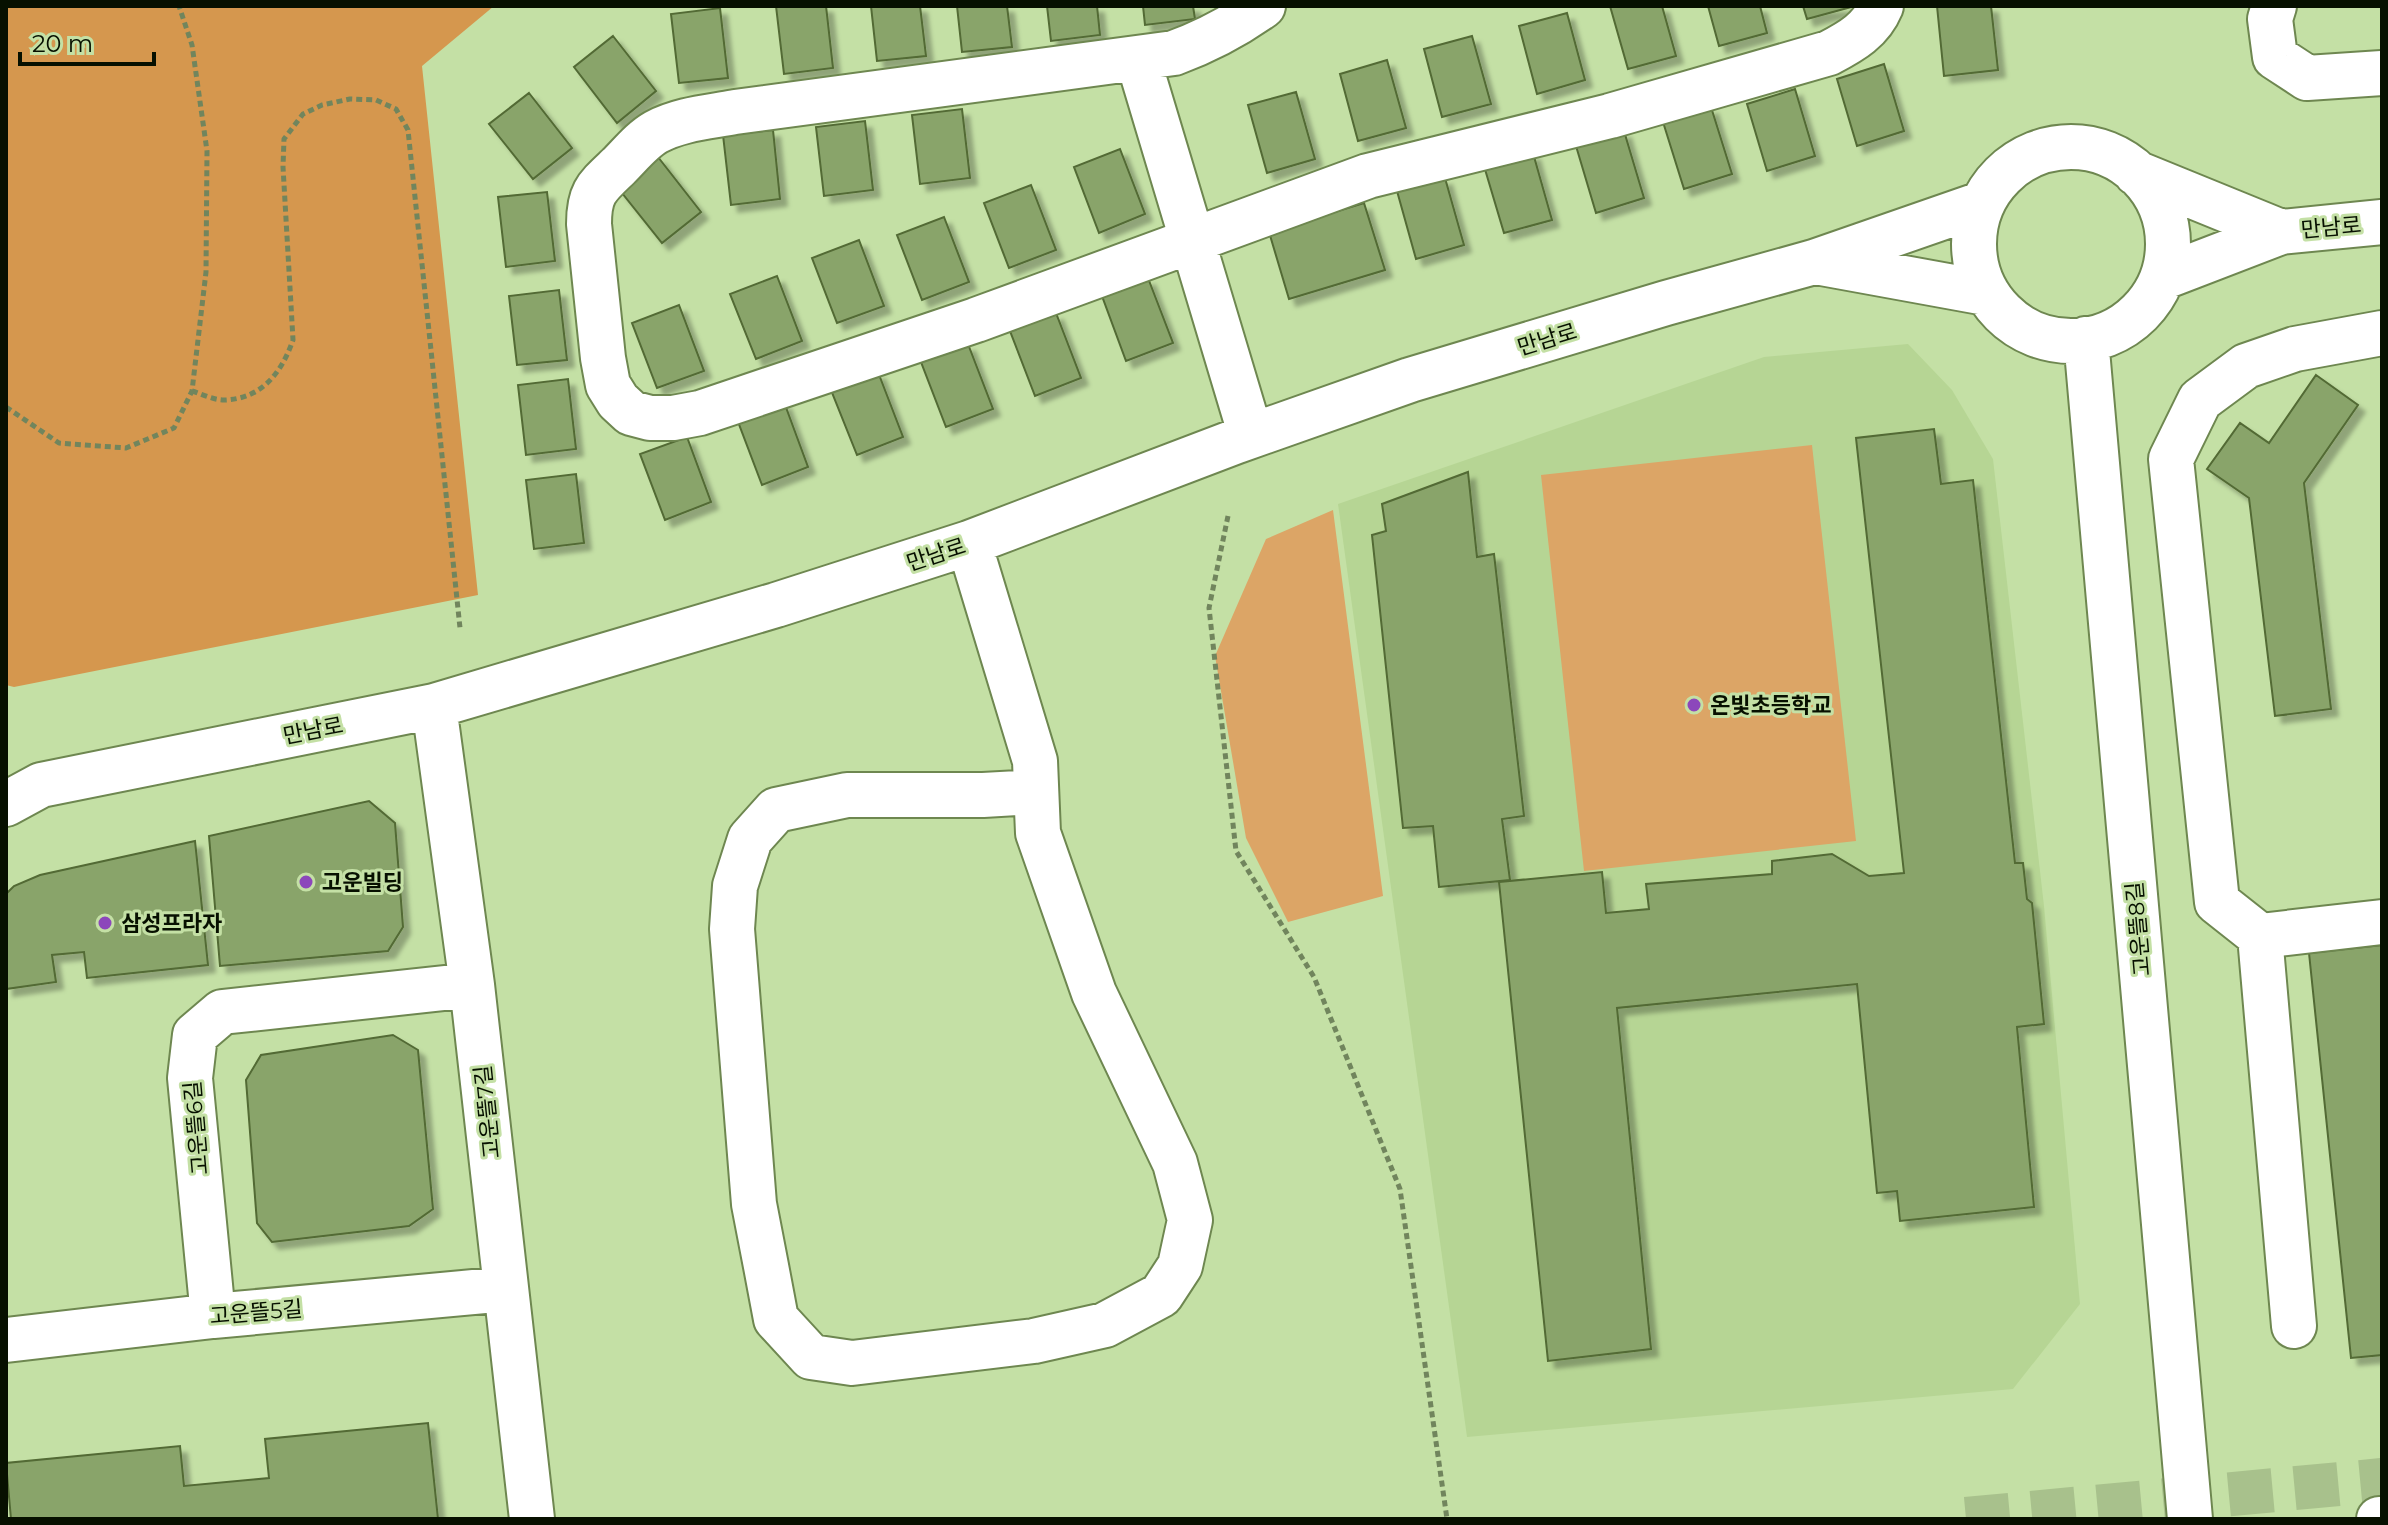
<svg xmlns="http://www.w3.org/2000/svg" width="2388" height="1525" viewBox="0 0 2388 1525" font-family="Montserrat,'Noto Sans KR',sans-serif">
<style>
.built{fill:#b6d594}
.green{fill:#dca566}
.forest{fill:#d5974e}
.building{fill:#89a46b;stroke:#526a34;stroke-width:2;filter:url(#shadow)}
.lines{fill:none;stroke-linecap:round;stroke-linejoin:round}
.highway-tunnel{stroke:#a8c18c;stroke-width:44;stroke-dasharray:44 22;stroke-linecap:butt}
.minor-casing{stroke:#6e8750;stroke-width:48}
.major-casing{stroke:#6e8750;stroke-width:48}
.path{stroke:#71855d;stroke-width:5;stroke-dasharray:6 4;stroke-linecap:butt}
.minor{stroke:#fff;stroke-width:44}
.major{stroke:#fff;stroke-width:44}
.poi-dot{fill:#8c47bb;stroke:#c4e0a5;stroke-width:3}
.labels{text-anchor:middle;stroke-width:6;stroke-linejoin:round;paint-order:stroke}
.street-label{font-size:22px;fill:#071000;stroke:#c4e0a5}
.poi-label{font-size:22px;font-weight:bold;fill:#071000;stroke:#c4e0a5;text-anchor:start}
</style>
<defs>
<filter id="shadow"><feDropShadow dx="7" dy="7" stdDeviation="2" flood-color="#0004"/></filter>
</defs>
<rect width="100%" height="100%" fill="#c4e0a5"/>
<path class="built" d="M1908,344L1952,390L1993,459L2044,906L2080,1304L2013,1389L1467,1437L1338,504L1764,357Z"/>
<path class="green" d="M1812,445L1856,841L1584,871L1541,475Z
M1333,510L1383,896L1288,922L1246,838L1215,656L1266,539Z"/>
<path class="forest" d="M6,6H494L422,66L478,595L14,687L6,685Z"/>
<path class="building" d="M776,6H826L833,68L784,74Z
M871,6H920L926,56L877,61Z
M957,6H1007L1012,47L962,52Z
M1047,6H1097L1100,35L1051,41Z
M1143,6H1193L1195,19L1145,25Z
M1610,6H1662L1676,56L1628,69Z
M1708,6H1760L1767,33L1719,46Z
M1803,6H1855L1807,19Z
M1937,6H1991L1998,70L1944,76Z
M720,8L728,78L679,83L671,14Z
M1567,13L1585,80L1537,94L1519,26Z
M613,36L656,91L617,123L574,67Z
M1472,36L1491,104L1442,117L1424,49Z
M1387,60L1406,128L1358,141L1340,74Z
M1884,64L1904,131L1857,146L1837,79Z
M1795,89L1815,156L1767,171L1747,104Z
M1296,92L1315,159L1267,173L1248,105Z
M529,93L572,148L533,179L489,124Z
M1711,107L1732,174L1684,189L1663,122Z
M962,109L970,178L920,184L912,115Z
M865,121L873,190L824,196L816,127Z
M773,130L780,199L731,205L723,135Z
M1624,131L1644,198L1596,213L1576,146Z
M1120,149L1145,214L1099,233L1074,167Z
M1533,153L1552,220L1504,233L1484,166Z
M658,157L701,212L662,243L618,188Z
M1445,178L1464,245L1416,259L1397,191Z
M1031,185L1056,250L1009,268L984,203Z
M547,192L555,261L506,267L498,197Z
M1364,203L1385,270L1289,299L1269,232Z
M944,217L969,282L922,300L897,235Z
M859,240L884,306L837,323L812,258Z
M777,276L802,341L756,359L730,294Z
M1148,278L1173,343L1126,361L1102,296Z
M559,290L567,360L517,365L509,296Z
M679,305L704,371L657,388L632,323Z
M1056,313L1081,378L1035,396L1010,331Z
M968,344L993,409L946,427L921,362Z
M878,372L903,437L857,455L831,390Z
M2316,375L2358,405L2304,483L2331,709L2275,716L2249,498L2207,469L2240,423L2269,443Z
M568,379L576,449L526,455L518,385Z
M784,402L808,467L762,485L737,419Z
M1934,429L1941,484L1973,480L2015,863H2023L2027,899L2032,903L2044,1024L2017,1027L2034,1207L1900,1221L1897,1191L1877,1193L1857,984L1617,1008L1651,1349L1548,1361L1499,882L1602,872L1606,913L1649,909L1646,884L1772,874V861L1832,854L1869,876L1904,873L1856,438Z
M687,437L711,502L665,520L640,454Z
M1468,472L1477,557L1494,554L1524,816L1502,819L1510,880L1439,887L1433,826L1403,828L1372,535L1386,531L1382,504Z
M576,474L584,543L534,549L526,480Z
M369,801L395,823L403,927L388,951L220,966L209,836Z
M195,841L208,965L87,978L84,952L52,955L56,982L6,989V894L14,886L40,875Z
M2382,945V1355L2351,1358L2309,953Z
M393,1035L418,1050L433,1209L409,1226L272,1242L257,1223L246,1080L261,1055Z
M428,1423L438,1519H11L6,1463L180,1446L184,1486L269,1478L265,1439Z"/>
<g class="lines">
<path class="highway-tunnel" d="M1966,1519L2382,1480"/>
<g class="minor-casing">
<path id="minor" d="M1263,6C1235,26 1207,41 1174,53L735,112C709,117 680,119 656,132C642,140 631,154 619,166C597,187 589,192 589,224L603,358L608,385L618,401L631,413L650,418H673L700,413L976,320L1368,176L1610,116L1829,53C1852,41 1871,30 1881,6
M2274,6L2270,19L2275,57L2307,78L2382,73
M1138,59L1251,436
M1974 244a97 97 0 1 1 194 0a97 97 0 1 1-194 0Z
M2136,173L2281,232
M1816,262L1986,293
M2164,277L2281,232L2382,222
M2382,333L2295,349L2246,366L2200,400L2171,459L2217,902L2260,936L2382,922
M2086,339L2190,1519
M969,543L1035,761L1038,833L1094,993L1175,1163L1190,1220L1180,1266L1161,1295L1105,1325L1034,1341L852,1363L811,1357L776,1319L766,1266L754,1204L732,929L735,886L750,839L776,810L847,795H983L1036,792
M434,706L472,985L532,1519
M6,804L41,785L434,706L776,605L969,543L1237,441L1410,380L1666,303L1814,262L1981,204
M2260,936L2294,1326
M213,1316L190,1078L195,1035L222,1012L472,985
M6,1340L213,1316L506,1289"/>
</g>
<g class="major-casing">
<path id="major" d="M2379,1519H2382"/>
</g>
<path class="path" d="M192,391C202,394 213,400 224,400C261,399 281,374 293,340L283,167L284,139L303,114L322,105L350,99L376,100L396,109L408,130L460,628
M6,407L59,443L126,448L174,428L192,391L206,272L207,151L192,45L179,6
M1228,516L1209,608L1236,851L1314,977L1400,1189L1447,1519"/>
<use href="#minor" class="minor"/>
<use href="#major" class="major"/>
</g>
<g class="poi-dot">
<circle cx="1694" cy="705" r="8"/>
<circle cx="306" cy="882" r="8"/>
<circle cx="105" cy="923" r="8"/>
</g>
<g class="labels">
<g class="street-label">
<text transform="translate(2331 227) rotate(-5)" y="8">만남로</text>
<text transform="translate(1547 339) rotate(-17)" y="8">만남로</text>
<text transform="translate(936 554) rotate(-18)" y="8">만남로</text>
<text transform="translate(313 730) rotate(-11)" y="8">만남로</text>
<text transform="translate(2138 929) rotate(-95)" y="8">고운뜰8길</text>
<text transform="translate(487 1112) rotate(-96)" y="8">고운뜰7길</text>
<text transform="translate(196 1128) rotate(-95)" y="8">고운뜰6길</text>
<text transform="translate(256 1312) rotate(-5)" y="8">고운뜰5길</text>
</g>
<g class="poi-label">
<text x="1710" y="713">온빛초등학교</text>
<text x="322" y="890">고운빌딩</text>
<text x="121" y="931">삼성프라자</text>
</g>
</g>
<rect width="2388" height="1525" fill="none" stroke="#071000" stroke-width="16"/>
<path d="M20 52v12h134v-12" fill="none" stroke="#071000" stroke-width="4"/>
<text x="32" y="52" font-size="24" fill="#071000" stroke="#c4e0a5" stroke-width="6" paint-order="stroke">20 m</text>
</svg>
